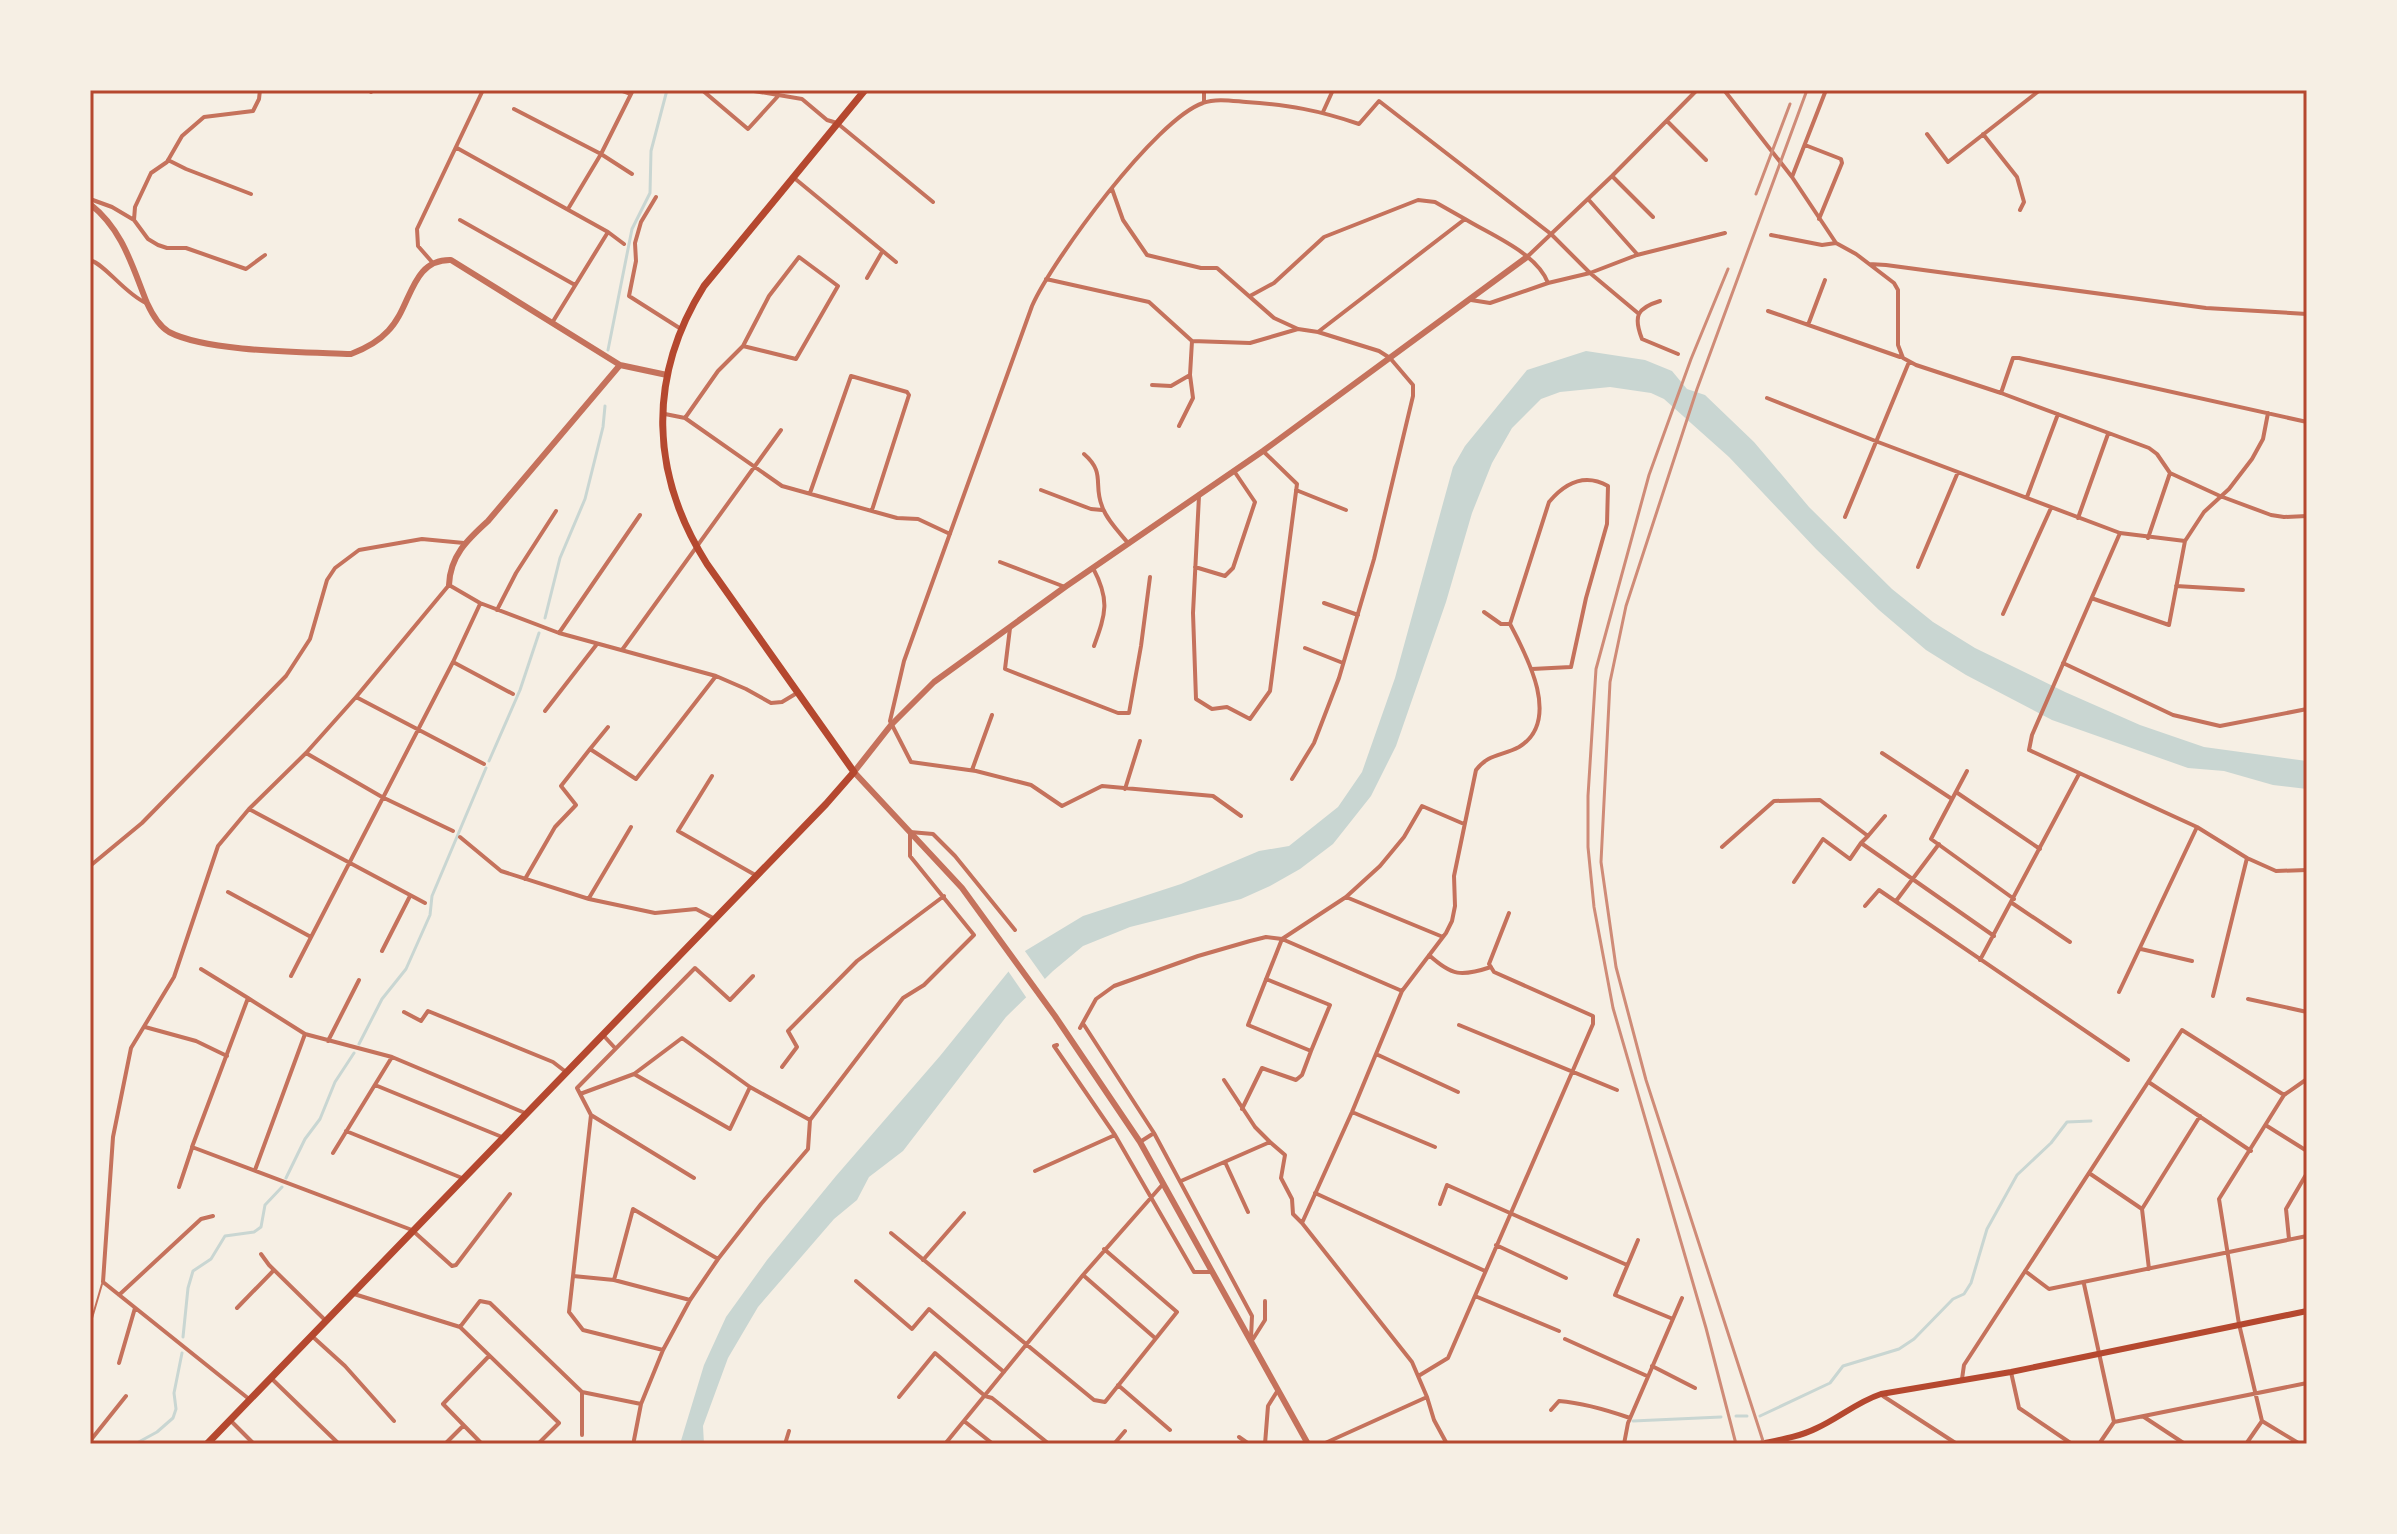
<svg xmlns="http://www.w3.org/2000/svg" width="2397" height="1534" viewBox="0 0 2397 1534" font-family="'DM Sans',sans-serif">
<style>
.water{fill:#c9d6d2}
.pier{fill:#f6efe4}
.lines{fill:none;stroke-linecap:round;stroke-linejoin:round}
.stream{stroke:#c9d6d2;stroke-width:3}
.service{stroke:#c5725c;stroke-width:2}
.minor{stroke:#c5725c;stroke-width:4}
.tertiary{stroke:#c5725c;stroke-width:6}
.secondary{stroke:#b5482f;stroke-width:6}
.primary{stroke:#b5482f;stroke-width:7}
.rail{stroke:#cf8b77;stroke-width:3}
.neatline{fill:none;stroke:#b5482f;stroke-width:3}
</style>
<rect width="100%" height="100%" fill="#f6efe4"/>
<path class="water" d="M1586,351L1645,360L1672,371L1687,389L1705,395L1754,442L1809,507L1892,589L1933,622L1975,648L2065,692L2140,725L2204,747L2307,761V789L2273,785L2224,771L2188,768L2052,720L1966,675L1926,650L1879,610L1816,549L1729,457L1664,399L1651,393L1610,387L1560,392L1541,399L1512,428L1492,463L1472,513L1446,602L1396,746L1371,796L1333,844L1300,869L1270,886L1241,899L1130,927L1083,946L1053,971L1006,1017L903,1151L869,1177L857,1200L834,1219L758,1307L728,1358L703,1426L704,1444H680L704,1365L726,1317L767,1260L836,1176L940,1056L1025,951L1083,916L1181,884L1259,851L1289,846L1338,807L1362,772L1395,678L1453,467L1465,446L1527,370Z"/>
<path class="pier" d="M1022,947L1047,982L1028,1000L1006,968Z"/>
<g class="lines">
<path class="stream" d="M608,350L632,229L650,193L651,151L667,90
M545,618L560,558L585,499L603,427L605,406
M489,761L520,690L539,633
M359,1044L382,999L406,969L430,915L432,896L486,768
M286,1178L305,1139L320,1119L335,1082L354,1053
M183,1337L188,1288L193,1271L211,1259L225,1236L254,1232L261,1227L265,1205L282,1187
M1736,1416H1747
M1760,1416L1830,1383L1843,1366L1899,1349L1914,1339L1953,1299L1964,1294L1971,1283L1987,1229L2017,1175L2051,1143L2067,1122L2091,1121
M1633,1421L1721,1417
M135,1444L157,1432L173,1418L176,1409L174,1393L182,1353"/>
<path class="service" d="M90,1325L102,1284"/>
<path class="minor" d="M260,90L259,99L253,111L204,117L182,136L167,162L151,173L135,207L134,220L148,239L158,245L167,248H186L246,269L265,255
M371,90V92
M620,90L631,94
M702,90L748,129L779,95
M748,90L802,99L827,120L837,123L933,202
M1204,90V102
M1724,90L1792,177L1836,243L1856,254L1894,283L1898,290V345L1903,358L1916,365L2001,393L2149,448L2157,454L2170,473L2220,496L2271,515L2284,517L2307,516
M514,109L601,154L632,174
M1323,112L1333,90
M1667,121L1706,160
M1927,134L1948,162L2040,90
M1983,134L2017,177L2024,202L2020,210
M1805,145L1841,159L1842,163L1819,219
M457,148L608,232L552,323
M168,160L186,169L251,194
M1612,176L1653,217
M793,177L896,262
M1792,177L1826,90
M1112,189L1123,220L1147,255L1201,268H1217L1274,318L1298,329
M656,197L641,222L635,243L636,261L629,296L681,329
M90,199L112,207L134,220
M1588,199L1637,254
M568,209L601,154L633,90
M460,220L575,285
M608,232L624,244
M1771,235L1822,245L1836,243
M1527,257L1612,176L1697,90
M90,260C106,265 124,293 146,303
M432,262L418,246L417,229L483,90
M1869,264L1886,265L2206,308L2307,314
M867,278L882,252
M1046,279L1149,302L1192,341L1250,343L1298,329L1318,332L1379,351L1390,358L1413,385V396L1374,559L1339,678L1314,743L1292,779
M1250,296L1274,283L1324,237L1418,200L1435,202L1465,219
M1471,300L1490,303L1548,283L1590,273L1637,255L1725,233
M1660,301C1637,308 1633,316 1642,339L1678,354
M1768,311L1900,357
M1808,325L1825,280
M1318,332L1465,219C1491,235 1537,253 1548,283
M1152,385L1171,386L1190,375L1192,341
M2001,393L2013,358H2019L2307,422
M1767,398L1878,442L2120,533L2185,541L2204,512L2229,489L2252,459L2263,439L2268,413
M665,414L685,418L782,486L897,518L918,519L950,534
M685,418L718,371L743,346L769,296L799,257L838,286L796,359L743,346
M1179,426L1193,398L1190,375
M1084,454C1106,473 1093,484 1102,506C1106,519 1119,532 1128,543
M1041,490L1091,509L1102,510
M1296,490L1346,510
M810,493L851,376L907,392L909,395L872,510
M1199,496L1193,613L1196,699L1212,709L1227,707L1250,719L1270,691L1297,484L1263,451
M2027,497L2058,414
M1845,517L1909,362
M2078,518L2108,434
M2120,533L2032,735L2029,750L2197,827L2247,858L2276,871L2307,870
M2148,538L2170,473
M1000,562L1065,587
M1195,567L1225,576L1233,568L1255,502L1234,471
M1918,567L1958,472
M1093,568C1110,600 1106,613 1094,646
M2176,586L2243,590
M2094,599L2169,625L2185,541
M1324,603L1358,615
M497,610L516,573L556,511
M1484,612L1501,624H1510
M2003,614L2051,508
M1010,628L1005,669L1118,713H1129L1141,646L1150,577
M559,633L640,515
M1305,648L1343,663
M622,650L781,430
M453,662L513,694
M2063,663L2173,715L2220,726L2307,709
M356,697L484,764
M545,711L597,644
M590,749L608,727
M306,753L382,797L453,831
M1882,753L1952,799
M972,770L992,715
M1967,771L1931,839L2014,899
M712,776L678,831L757,876
M1125,789L1140,741
M1956,792L2040,849
M249,809L425,903
M1241,816L1213,796L1102,786L1062,806L1031,785L976,771L911,762L890,721L904,661L1032,306C1053,259 1156,119 1203,103C1216,98 1233,101 1246,102C1289,105 1318,110 1359,124L1379,101L1551,234L1590,273L1639,314
M1868,836L1885,816
M460,837L501,871L589,899L655,913L696,909L715,919
M1722,847L1774,801L1820,800L1868,836L1861,843L1994,936
M90,866L142,823L286,676L310,639L327,580L335,568L359,550L422,539L464,543
M525,879L555,827L576,805L561,786L590,749L636,779L716,676
M1794,882L1823,839L1850,859L1861,843
M228,892L311,937
M1346,897L1443,937
M589,898L631,827
M1896,901L1939,844
M2012,903L2070,942
M1865,906L1879,890L2128,1060
M2141,949L2192,961
M382,951L410,896
M1429,955C1452,976 1461,977 1491,967
M1980,960L2079,774
M201,969L248,998
M291,976L453,662L480,604
M1266,979L1330,1005L1311,1051L1248,1025L1282,939L1346,897L1380,866L1404,837L1422,806L1464,824
M2119,992L2197,827
M2213,996L2247,858
M2248,999L2307,1012
M404,1012L421,1021L428,1011L553,1062L566,1072
M1084,1025L1154,1133L1140,1142
M1459,1025L1617,1090
M145,1027L196,1041L227,1056
M1080,1028L1096,999L1114,986L1198,956L1250,941L1266,937L1282,939L1402,991
M603,1035L615,1048
M328,1041L359,980
M1057,1045L1054,1046L1115,1135L1194,1272H1212
M1376,1054L1458,1092
M782,1067L797,1047L788,1031L857,961L944,896
M634,1074L730,1129L750,1087
M1224,1080L1255,1127L1270,1142
M2150,1083L2251,1151
M375,1085L502,1137
M580,1094L634,1074L682,1038L750,1087L810,1120
M1242,1109L1262,1068L1296,1080L1302,1075L1311,1051
M1352,1112L1435,1147
M591,1115L569,1312L583,1330L663,1350
M2267,1126L2307,1151
M346,1131L462,1178
M1154,1133L1252,1316L1251,1338
M333,1153L392,1057
M1225,1162L1248,1212
M255,1170L305,1034
M1035,1171L1115,1135
M2089,1173L2142,1209
M694,1178L591,1115L577,1088L695,968L730,1000L753,976
M1181,1181L1270,1142L1285,1155L1281,1178L1292,1199L1293,1214L1302,1223
M179,1187L192,1148
M1315,1193L1485,1271
M510,1194L456,1265L452,1266L412,1230L192,1147L248,998L305,1034L392,1057L525,1113
M1440,1204L1447,1185L1627,1265
M891,1233L1094,1400L1105,1402L1177,1312L1104,1249
M2289,1239L2286,1209L2307,1173
M1638,1240L1615,1295L1673,1319
M1496,1245L1566,1278
M261,1254L269,1265L325,1320
M923,1260L964,1213
M2149,1269L2142,1209L2200,1116
M2025,1271L2049,1289L2307,1236
M1083,1275L1155,1338
M573,1276L614,1280L690,1300
M614,1280L633,1209L718,1259
M856,1281L912,1329L929,1309L1004,1372
M2084,1284L2114,1422
M354,1294L460,1327L480,1301L490,1303L582,1392L641,1404
M119,1295L201,1219L213,1216
M1475,1296L1559,1331
M237,1308L274,1270
M460,1327L559,1423L538,1444
M313,1337L345,1366L394,1421
M1253,1339L1265,1320V1301
M1565,1339L1647,1376
M119,1363L135,1308
M1652,1366L1695,1388
M2011,1372L2019,1408L2072,1444
M1420,1375L1448,1358L1593,1024V1016L1494,972L1489,964L1509,913
M272,1379L339,1444
M1962,1379L1964,1365L2182,1030L2284,1095
M1118,1385L1170,1430
M582,1392V1435
M1883,1396L1957,1444
M899,1397L935,1353L985,1396L992,1398L1049,1444
M1427,1397L1434,1420L1447,1444
M249,1399L103,1282L113,1137L131,1048L174,977L218,846L249,809L306,753L356,697L449,585L480,603L559,633L716,676L746,689L771,703L782,702L797,693
M1551,1410L1559,1401C1584,1403 1607,1410 1630,1418
M2144,1417L2185,1444
M230,1420L254,1444
M964,1421L993,1444
M2262,1421L2300,1444
M1239,1437L1249,1444
M634,1440L641,1404L663,1350L690,1300L718,1259L761,1204L808,1149L810,1120L903,998L924,985L974,935L910,856V832L933,834L955,856L1015,930
M90,1441L126,1396
M445,1444L463,1426
M482,1444L443,1404L489,1356
M785,1444L789,1431
M945,1444L1083,1275L1163,1184
M1114,1444L1125,1431
M1265,1444L1268,1406L1278,1390
M1323,1444L1427,1397L1412,1362L1302,1223L1352,1112L1402,991L1446,933L1452,921L1455,906L1454,876L1476,770C1488,754 1502,756 1519,747C1562,721 1527,656 1510,624L1549,502C1565,483 1585,473 1608,486L1607,524L1586,598L1571,667L1532,669
M1570,1444H1601
M1624,1444L1628,1423L1682,1298
M2099,1444L2114,1422L2307,1383
M2246,1444L2262,1421L2239,1324L2219,1199L2284,1095L2307,1079"/>
<path class="tertiary" d="M90,204C123,230 132,266 147,303C152,314 159,326 169,332C207,352 305,352 351,354C364,349 378,342 388,331C412,307 410,259 451,260L620,365L667,375
M449,585C450,556 467,540 488,521L620,365
M1308,1444L1140,1142L1055,1016L962,888L854,772L891,725L934,682L1065,587L1263,451L1527,257"/>
<path class="secondary" d="M1760,1444C1779,1440 1799,1437 1817,1428C1839,1418 1857,1402 1881,1394L2011,1372L2307,1311"/>
<path class="primary" d="M207,1444L826,804L854,772L707,564C650,474 647,377 704,286L865,90"/>
<path class="rail" d="M1756,194L1790,104
M1728,269L1691,359L1649,475L1596,669L1588,796V847L1594,907L1613,1008L1706,1328L1736,1444
M1764,1444L1646,1080L1616,967L1601,862L1610,682L1626,606L1697,389L1807,90"/>
</g>
<rect width="2397" height="1534" fill="none" stroke="#f6efe4" stroke-width="184"/>
<rect x="92" y="92" width="2213" height="1350" class="neatline"/>
</svg>
